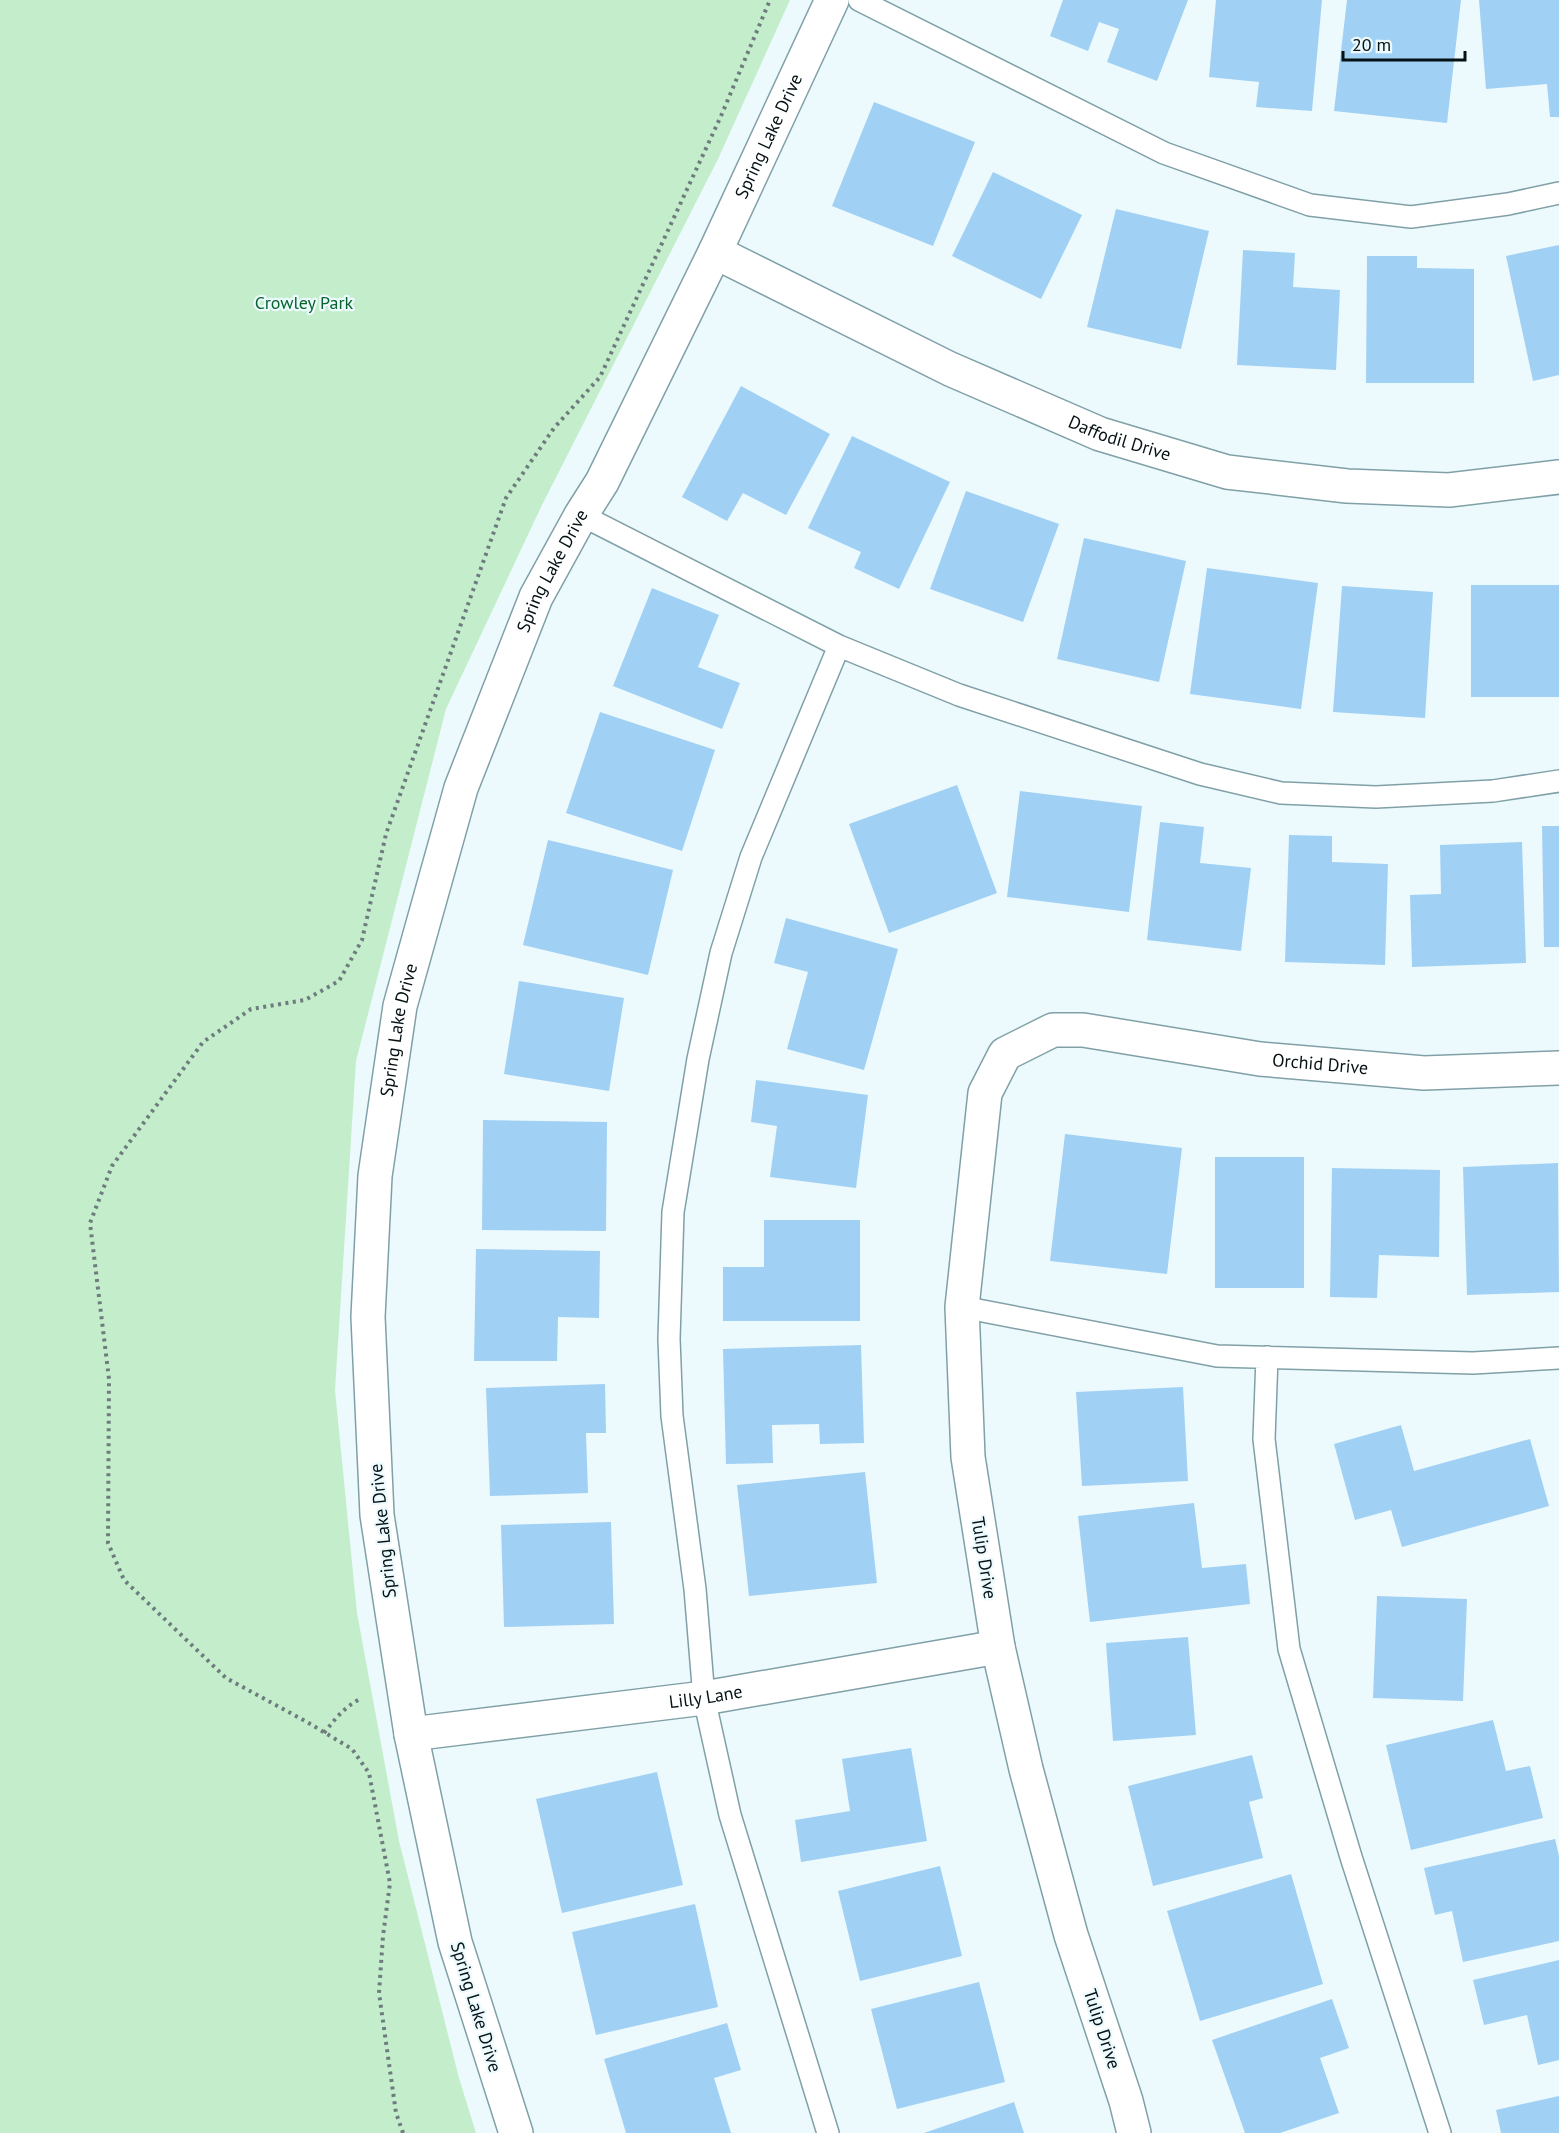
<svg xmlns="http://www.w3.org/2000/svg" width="1559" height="2133" viewBox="0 0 1559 2133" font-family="'PT Sans',sans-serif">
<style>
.green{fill:#c4eecb}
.building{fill:#a1d0f5}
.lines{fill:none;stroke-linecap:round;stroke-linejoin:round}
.lane-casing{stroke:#80a0a7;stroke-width:24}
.street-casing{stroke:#80a0a7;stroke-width:36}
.secondary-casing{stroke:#80a0a7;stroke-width:36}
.path{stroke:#6f7c7f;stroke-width:4;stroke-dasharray:3 4.5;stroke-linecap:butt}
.lane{stroke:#fff;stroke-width:21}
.street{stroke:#fff;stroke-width:33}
.secondary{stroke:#fff;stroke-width:33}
.labels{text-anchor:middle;stroke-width:4.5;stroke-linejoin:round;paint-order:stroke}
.street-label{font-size:18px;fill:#051114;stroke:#ecfafd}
.park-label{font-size:18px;fill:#06642b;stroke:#ecfafd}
</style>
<rect width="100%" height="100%" fill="#ecfafd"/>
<path class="green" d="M0,0H790L718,159L542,505L446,709L356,1061L335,1390L357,1613L399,1841L459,2078L476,2133H0Z"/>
<path class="building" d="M1063,0H1188L1157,81L1107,62L1119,29L1099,22L1088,51L1050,36Z
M1216,0H1322L1312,111L1256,107L1259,82L1209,77Z
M1347,0H1461L1447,123L1334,111Z
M1479,0H1559V117H1550L1547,84L1486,89Z
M874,102L975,142L933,246L832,206Z
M993,172L1082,215L1041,299L952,256Z
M1116,209L1209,231L1181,349L1087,327Z
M1559,245V375L1533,381L1506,256Z
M1243,250L1295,253L1293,287L1340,290L1336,370L1237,365Z
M1367,256H1417V268L1474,269V383H1366Z
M741,386L830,434L786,515L743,493L727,521L682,497Z
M852,436L950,482L899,589L854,568L861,552L808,528Z
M966,491L1059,524L1023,622L930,589Z
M1084,538L1186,561L1159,682L1057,659Z
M1207,568L1318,583L1301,709L1190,694Z
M1471,585H1559V697H1471Z
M1342,586L1433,592L1425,718L1333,712Z
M652,588L719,615L698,667L740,683L722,729L613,686Z
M600,712L715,750L682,851L566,813Z
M957,785L997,893L889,933L849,824Z
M1020,791L1142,806L1129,912L1007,897Z
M1160,822L1204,827L1200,863L1251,868L1241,951L1147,940Z
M1542,826H1559V947H1544Z
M1289,835L1332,836V862L1388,864L1385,965L1285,962Z
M548,840L673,870L648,975L523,945Z
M1522,842L1526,963L1412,967L1410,895L1441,894L1440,845Z
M786,918L898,949L864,1070L787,1049L808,972L774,963Z
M519,981L624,998L609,1091L504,1074Z
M756,1080L868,1095L856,1188L770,1177L777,1126L751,1122Z
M483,1120L607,1122L606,1231L482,1230Z
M1065,1134L1182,1148L1167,1274L1050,1261Z
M1215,1157H1304V1288H1215Z
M1558,1163L1559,1292L1467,1295L1463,1167Z
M1332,1168L1440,1170L1439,1257L1379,1255L1377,1298L1330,1297Z
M764,1220H860V1321H723V1267H764Z
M476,1249L600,1251L599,1318L558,1317L557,1361H474Z
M861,1345L864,1443L820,1444L819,1424L772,1425L773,1463L726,1464L723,1349Z
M605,1384L606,1433H586L588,1493L490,1496L486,1388Z
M1183,1387L1188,1481L1082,1486L1076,1392Z
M1401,1425L1414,1471L1530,1439L1549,1506L1402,1547L1391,1510L1355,1520L1334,1444Z
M865,1472L877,1583L749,1596L737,1485Z
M1194,1503L1202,1568L1246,1564L1250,1604L1090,1622L1078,1516Z
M611,1522L614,1624L504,1627L501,1525Z
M1377,1596L1467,1599L1463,1701L1373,1698Z
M1188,1637L1196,1735L1113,1741L1106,1643Z
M1493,1720L1506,1771L1530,1766L1543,1818L1411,1850L1386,1745Z
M911,1748L927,1841L801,1862L795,1820L850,1811L842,1759Z
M1252,1755L1263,1798L1249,1802L1263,1858L1153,1886L1128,1786Z
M657,1772L683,1885L562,1913L536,1799Z
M1555,1839L1559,1856V1941L1463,1962L1452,1911L1435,1915L1424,1868Z
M940,1866L962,1956L860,1981L838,1891Z
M1291,1874L1323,1984L1200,2021L1167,1911Z
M695,1904L718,2007L596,2035L572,1932Z
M1559,1960V2060L1538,2065L1527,2015L1484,2025L1473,1980Z
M979,1982L1005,2082L897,2109L871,2009Z
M1332,1999L1349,2048L1320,2058L1339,2113L1280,2133H1245L1212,2040Z
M727,2023L741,2070L714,2078L731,2133H626L604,2059Z
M1559,2096V2133H1501L1496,2110Z
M1014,2102L1024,2133H924Z"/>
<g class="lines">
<g class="lane-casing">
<path id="lane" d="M859,0L1164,153L1310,205L1411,217L1508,204L1559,193
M581,515L839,646L959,695L1200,774L1281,793L1376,797L1493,791L1559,781
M962,1307L1217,1356L1473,1363L1559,1358
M1267,1357L1264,1439L1289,1649L1351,1857L1440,2133
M828,2133L730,1815L704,1698L695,1589L672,1416L669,1339L673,1212L698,1059L721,953L751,857L839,646"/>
</g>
<g class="street-casing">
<g id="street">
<path id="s1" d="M715,252L950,369L1100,434L1227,472L1347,486L1449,490L1559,477"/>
<path id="s2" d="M411,1734L704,1698L998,1647"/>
<path id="s3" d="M1134,2133L1126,2101L1071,1935L1026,1769L998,1647L968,1457L962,1307L985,1093L1005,1054L1053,1030H1083L1260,1059L1424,1073L1559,1068"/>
</g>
</g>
<g class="secondary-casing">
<g id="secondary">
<path id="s4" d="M516,2133L455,1942L411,1734L377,1515L368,1317L375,1176L400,1006L461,788L536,597L581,515L602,482L715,252L832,0"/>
</g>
</g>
<path class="path" d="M324,1733C336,1718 345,1706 362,1698
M403,2133L396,2113L379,1993L383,1936L390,1883L369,1773L352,1749L307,1722L226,1678L124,1580L108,1543L109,1379L90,1223L112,1166L203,1042L251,1009L305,1000L339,981L362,940L386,834L506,498L554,428L600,377L721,116L770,0"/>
<use href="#lane" class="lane"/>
<use href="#street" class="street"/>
<use href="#secondary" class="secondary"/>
</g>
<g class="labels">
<g class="street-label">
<text dy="6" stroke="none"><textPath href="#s4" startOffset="2094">Spring Lake Drive</textPath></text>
<text dy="6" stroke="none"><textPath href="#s1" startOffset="446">Daffodil Drive</textPath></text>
<text dy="6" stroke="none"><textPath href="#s4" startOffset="1608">Spring Lake Drive</textPath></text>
<text dy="6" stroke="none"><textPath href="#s4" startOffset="1122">Spring Lake Drive</textPath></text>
<text dy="6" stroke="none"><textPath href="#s3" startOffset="1430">Orchid Drive</textPath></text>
<text transform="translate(383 1531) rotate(-96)" y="6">Spring Lake Drive</text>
<text transform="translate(984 1558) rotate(81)" y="6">Tulip Drive</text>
<text dy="6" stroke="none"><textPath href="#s2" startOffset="297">Lilly Lane</textPath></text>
<text transform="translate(476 2007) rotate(73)" y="6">Spring Lake Drive</text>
<text transform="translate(1102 2029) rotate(72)" y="6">Tulip Drive</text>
</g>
<g class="park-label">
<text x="304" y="309">Crowley Park</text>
</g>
</g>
<path d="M1343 51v9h122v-9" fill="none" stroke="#051114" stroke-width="3"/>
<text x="1352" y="51" font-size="18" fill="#051114" stroke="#ecfafd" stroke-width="4.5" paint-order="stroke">20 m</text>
</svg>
